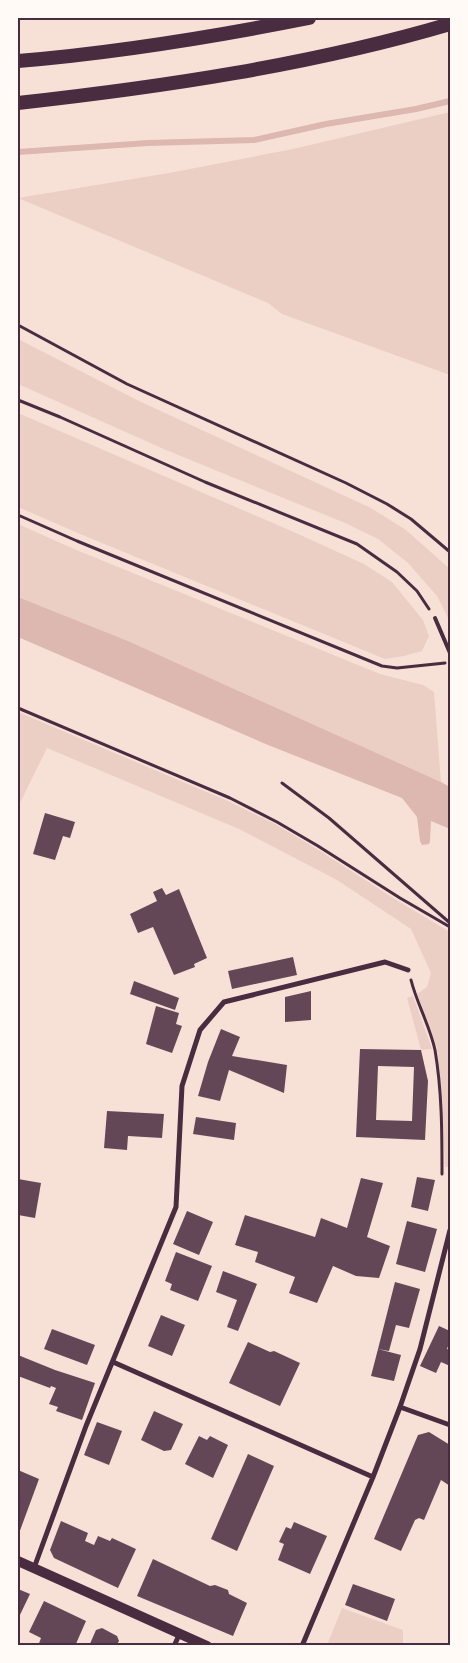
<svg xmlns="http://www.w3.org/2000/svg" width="468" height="1663" viewBox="0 0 468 1663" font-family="Literata,serif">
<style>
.green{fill:#ebcfc5}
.water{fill:#dcb8b0}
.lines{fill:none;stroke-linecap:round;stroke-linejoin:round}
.stream{stroke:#dcb8b0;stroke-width:6}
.building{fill:#644757;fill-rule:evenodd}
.path{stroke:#4a2c40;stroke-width:3}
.service{stroke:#4a2c40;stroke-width:4}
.minor{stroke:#4a2c40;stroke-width:5}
.secondary{stroke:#4a2c40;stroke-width:10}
.trunk{stroke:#4a2c40;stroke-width:14}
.neatline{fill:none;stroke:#4a2c40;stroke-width:2}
</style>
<rect width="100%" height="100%" fill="#f7e1d7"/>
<path class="green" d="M450,112V375L282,314L268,303L18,198L169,173L293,149Z
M18,339L139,401L371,508L406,530L450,569V622L437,596L408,563L378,539L345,523L166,450L18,384Z
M18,413L296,533L364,564L392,582L423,620L429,636L422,651L404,656L385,659L80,534L18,507Z
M18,524L74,549L380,674L423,685L434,692L441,782L128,641L18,597Z
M18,712L228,801L275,824L317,849L398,901L450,932V1157L449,1167H445L441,1084L437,1048L428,1021L417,994L427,987L431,973L411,929L337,880L239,829L47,748L19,805L20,827L18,846Z
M413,996L432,1049L421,1050L407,998Z
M342,1608L403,1630V1645H327Z"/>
<path class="water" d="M18,597L128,641L441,782L450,787V829L431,821L430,841L429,844L422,845L420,841L417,817L402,798L268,745L18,637Z"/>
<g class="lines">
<path class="stream" d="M18,152L148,143L254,140L326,124L416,109L450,101"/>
</g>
<path class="building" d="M45,813L75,822L70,838L63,836L55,860L33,854Z
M162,888L166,895L179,889L207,958L194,964L195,967L174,975L153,927L138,933L130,914L157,901L153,892Z
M293,957L297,975L232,989L228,971Z
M134,981L179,998L175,1010L130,994Z
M311,991V1020L285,1022V997Z
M156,1006L179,1013L176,1024L182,1026L172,1053L146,1044Z
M221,1029L240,1037L232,1056L287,1065L284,1093L229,1070L220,1101L198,1096L208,1062Z
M360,1049L421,1050L428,1081L425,1140L356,1137ZM378,1066L414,1067L412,1121L376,1120Z
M107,1111L164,1114L162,1138L128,1136L127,1150L104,1148Z
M196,1117L236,1123L234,1140L193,1134Z
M417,1177L435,1180L428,1211L411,1207Z
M361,1178L383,1183L367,1237L390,1246L379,1278L356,1276L333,1266L317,1303L289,1293L295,1277L255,1262L258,1252L235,1245L245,1215L315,1237L321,1218L347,1228Z
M18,1179L41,1183L35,1218L18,1215Z
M187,1211L213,1222L199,1255L173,1244Z
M407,1221L437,1229L425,1272L396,1264Z
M176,1252L212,1266L198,1301L170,1290L172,1284L165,1281Z
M223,1271L257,1284L238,1331L227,1327L237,1300L216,1292Z
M395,1282L420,1289L409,1328L396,1325L389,1351L378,1349Z
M161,1315L185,1325L172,1356L148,1346Z
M439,1326L450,1331V1341L447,1349L450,1350V1366L441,1362L436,1373L420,1366Z
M52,1329L95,1345L87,1365L44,1349Z
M248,1342L270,1352L274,1351L300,1363L280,1406L229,1383Z
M378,1349L401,1355L394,1381L371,1376Z
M18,1355L55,1370L95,1383L82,1420L56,1411L58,1407L49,1404L56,1388L51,1386L50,1388L18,1376Z
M154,1411L183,1424L171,1450L164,1451L141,1440Z
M97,1422L122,1431L109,1465L84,1455Z
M429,1432L450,1445V1486L441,1480L424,1520L419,1518L415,1520L401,1551L374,1539L418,1435Z
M199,1436L207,1440L210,1436L228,1445L213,1478L185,1464Z
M248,1454L274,1466L237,1551L211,1539Z
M18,1470L39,1479L18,1536Z
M61,1521L88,1533L85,1541L94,1545L98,1536L110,1541L112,1538L136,1549L118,1588L54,1558L50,1550Z
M294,1522L327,1536L310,1574L278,1560L284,1544L279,1542L286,1527L291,1529Z
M153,1559L210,1586L215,1585L228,1590L229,1594L247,1603L233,1636L137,1596Z
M353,1584L395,1599L387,1621L345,1605Z
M18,1589L30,1594L18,1619Z
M44,1601L86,1621L75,1646H38L41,1638L29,1632Z
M102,1628L117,1636L119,1641L116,1646H89L96,1630Z"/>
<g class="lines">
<path class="path" d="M18,325L127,384L346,483L387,504L411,519L450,552
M18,400L60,417L205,482L357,544L397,572L417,591L429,609
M18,515L77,541L382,666L397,668L445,663
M18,708L230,798L277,822L318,846L400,898L450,927
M282,783L329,818L450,923
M411,980C417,1004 430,1026 435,1050C442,1091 442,1133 442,1174"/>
<path class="service" d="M435,618L450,653"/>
<path class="minor" d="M113,1362L373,1477
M400,1407L450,1425
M34,1568L86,1426L176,1207L182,1086L200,1030L224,1002L385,962L408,970
M174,1646L180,1633
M302,1646L373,1477L400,1407L420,1349L450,1230"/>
<path class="secondary" d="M18,1561L207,1646"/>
<path class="trunk" d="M18,61C115,53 213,37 309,18
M18,103C162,87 311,65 450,24"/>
</g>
<rect width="468" height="1663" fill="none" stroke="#fffaf5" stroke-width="38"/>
<rect x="19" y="19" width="430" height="1625" class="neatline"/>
</svg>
